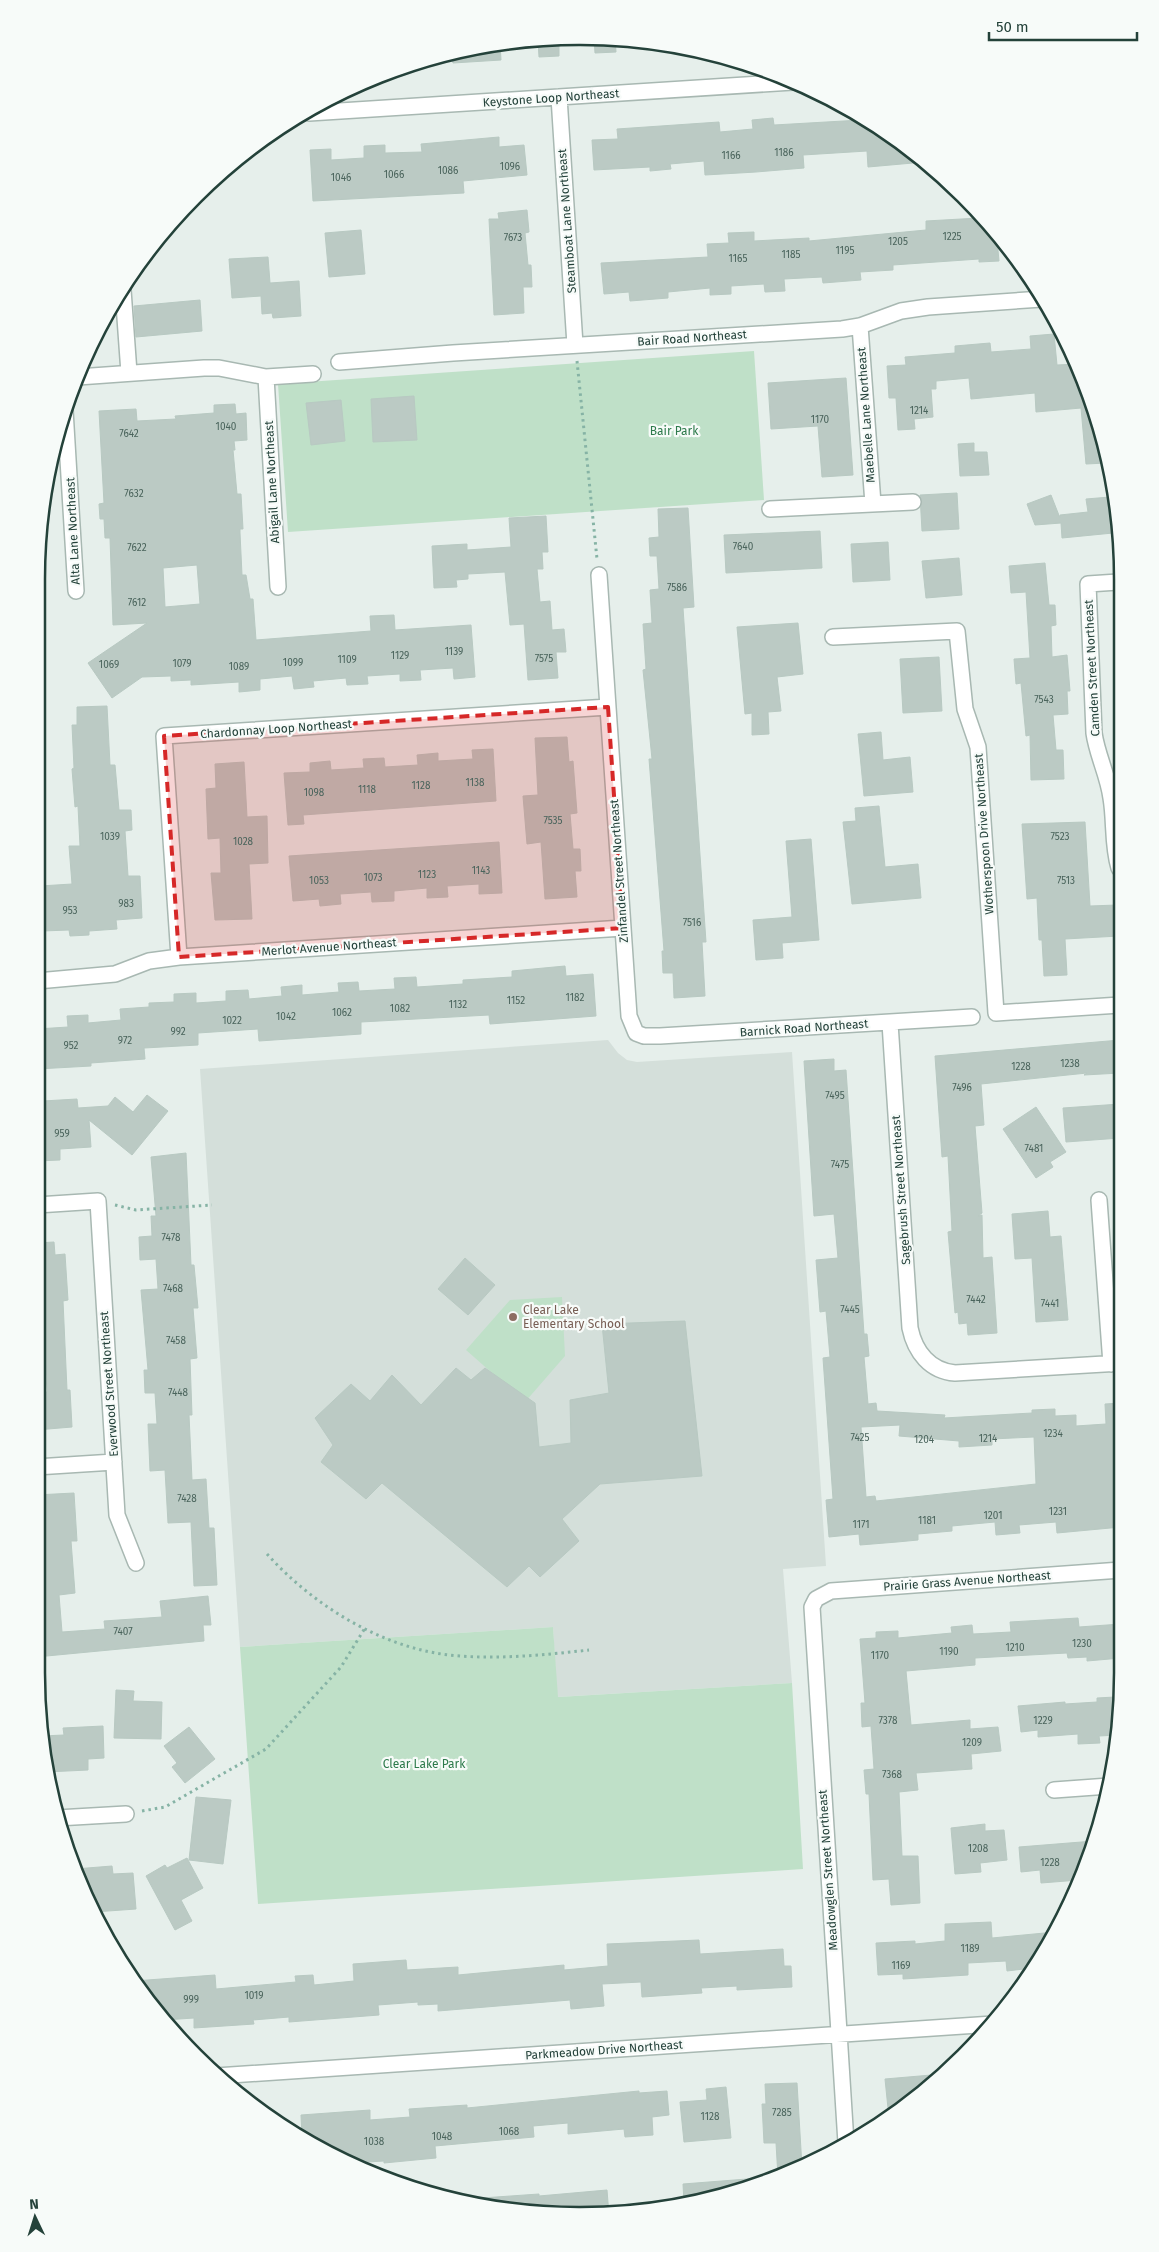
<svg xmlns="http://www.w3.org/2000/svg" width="1159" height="2252" viewBox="0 0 1159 2252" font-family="'Fira Sans',sans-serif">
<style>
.built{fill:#d4dfda}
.green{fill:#bfe0c8}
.building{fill:#bbcac4;stroke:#b8c9c2;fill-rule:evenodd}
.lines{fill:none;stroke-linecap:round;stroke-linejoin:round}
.minor-casing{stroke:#a8b8b2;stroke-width:18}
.path{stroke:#86b3a5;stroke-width:3;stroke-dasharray:2.5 4;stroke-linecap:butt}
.minor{stroke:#fff;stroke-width:15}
.marked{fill:#d62828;fill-opacity:0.2;stroke:#d62828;stroke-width:4;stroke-dasharray:10 6;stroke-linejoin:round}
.education-dot{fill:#8d6e63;stroke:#f7fbf9;stroke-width:2}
.labels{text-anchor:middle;stroke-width:4.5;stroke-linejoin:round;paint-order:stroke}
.number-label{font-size:10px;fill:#4a645c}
.street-label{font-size:12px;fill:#24423a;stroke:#f7fbf9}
.park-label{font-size:12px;fill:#2d7a4b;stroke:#f7fbf9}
.education-label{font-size:12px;fill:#785e54;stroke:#f7fbf9;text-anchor:start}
.rim{fill:none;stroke:#24423a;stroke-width:2.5}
</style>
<rect width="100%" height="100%" fill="#e6efeb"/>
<path class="built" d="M608,1040L618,1053L627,1060L637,1062L792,1052L826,1566L783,1569L792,1683L557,1697L553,1627L240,1647L200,1069Z"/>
<path class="green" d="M754,351L764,500L288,532L278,384Z
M562,1297L565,1356L525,1402L466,1350L510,1300Z
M553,1627L558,1697L792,1683L803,1869L258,1904L240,1647Z"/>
<path class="building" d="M615,37L616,52L595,53L594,38Z
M559,39V56L539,57L538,40Z
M500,43L501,60L453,63L451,54Z
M773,118L774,125L861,120L924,162L868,167L867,151L803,155L804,168L756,172L705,175L704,161L670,164L671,169L650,171V167L594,170L592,140L618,139L617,129L719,122L720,132L753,129L752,120Z
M499,137V147L524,145L527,175L463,181L464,193L313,201L310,150L331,149V160L364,158V146L385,145V153L422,152L421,144Z
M527,210L529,232L525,233L528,265H531L532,287H523L524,313L494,315L489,219H499L498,213Z
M979,218L997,239L999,261L979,262V259L893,265V270L860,272L861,280L823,283L822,277L784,279L785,291L765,292L764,284L731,286V294L710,295V288L668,292V298L630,301L629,292L604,294L601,263L708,257L707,244L729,243L728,233L754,232V241L809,238V241L926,230V221Z
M361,230L365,274L329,277L325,233Z
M268,257L270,283L299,281L301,316L273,318L272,313L262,314L261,296L232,298L229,259Z
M200,300L202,331L136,337L134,306Z
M1054,334L1057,365L1077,364L1082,372L1106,463L1086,464L1081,408L1036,412L1035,393L971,399L969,378L936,381V389H931L933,417L914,419L915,429L898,430L896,398H889L887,366L906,365L905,357L955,353V346L990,343L991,352L1031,349L1030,336Z
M846,378L853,475L822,477L818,426L771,429L768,383Z
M414,396L417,440L373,442L371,399Z
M341,400L345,441L311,445L306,403Z
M235,404L236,414L246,413L247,440L234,441L235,450H233L237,494H241L243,529H240V533L242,575H246L250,599H253L256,640L371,631L370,616L394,615L395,630L471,625L475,677L454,679L453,668L420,670L421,680L400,681V674L367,676L368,684L347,685L346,678L313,681L314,687L294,689L292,676L260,679V690L239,692V682L191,685V680L171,681V676L142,677L112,698L88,663L147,623L113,625L110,538H105L104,519H100L99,504L104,503L99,411L136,409L137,421L176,419L175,416L214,413V405ZM197,565L200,604L165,607L163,568Z
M974,443V452H987L989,475L960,476L958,444Z
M957,493L959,529L922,531L920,495Z
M1051,495L1060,518V515L1088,512L1086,499L1110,497L1113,533L1062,538L1061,523L1035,525L1027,504Z
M688,508L694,607L683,608L706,942H702L705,996L674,998L673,973H663L662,951H664L649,759H652L643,670L646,669L643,624L652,623L650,590L659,589L657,556H650L649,538L659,537L658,509Z
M546,516L548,552H542L543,569H537L540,602L550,601L552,630L564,629L566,652H556L558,678L528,680L524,624L510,625L505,572L468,574V579L456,580L457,587L434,588L432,546L467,544V550L511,547L509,518Z
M820,531L822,568L726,573L724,535Z
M888,542L890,580L853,582L851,544Z
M959,558L962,595L926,598L922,561Z
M1045,563L1049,605H1055L1056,625L1051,626L1052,657L1067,655L1070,691H1067L1068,714L1053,715L1056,750H1063L1064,779L1031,780L1030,735L1026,736L1021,683L1016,684L1014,659L1030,658L1026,592L1011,593L1009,566Z
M798,623L803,674L777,677L781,711L768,712L769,734L752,735V713L745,714L737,627Z
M939,657L942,711L903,713L900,659Z
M107,706L110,765H115L119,810H131L132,830L125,831L128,876H140L142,918L116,920L117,929L89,931V935L70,936L69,930L42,931L40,886L72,884L69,846H80L78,806L75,807L72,769L74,768L72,725H77V707Z
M881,732L883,760L910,757L913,792L864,796L858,734Z
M567,737L569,762L573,761L577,813L570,814L573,849H580L581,871H575L577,897L545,899L541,842L527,844L523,796L538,795L535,738Z
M493,749L496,801L303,815L304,824L288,825L284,773L310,772V763L330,761L331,770L364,768L363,759L384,758L385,767L418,765L417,755L438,753V761L473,759L472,750Z
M244,762L247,817L267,816L268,863L249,864L252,919L215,920L211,873H221L220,838L208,839L206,789L216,788L215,764Z
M879,806L885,867L918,864L921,898L852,904L843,822L856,821L855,808Z
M1085,822L1090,906L1117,905L1119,936L1065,939L1067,975L1044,976L1042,940H1039L1037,898L1027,899L1022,824Z
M811,839L819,940L782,943L783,958L756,960L753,920L792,917L786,841Z
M499,842L502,893L479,894V884L447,886L448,897L427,898V888L394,891V901L372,902L371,892L340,894L341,904L320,906L319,899L293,901L289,856Z
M565,966L566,976L593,974L596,1016L490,1024L489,1015L361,1022V1034L259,1041L258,1029L198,1033V1045L144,1048L145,1059L91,1063V1066L37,1069V1029L68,1027L67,1016L88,1015V1023L121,1020L120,1009L149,1007V1003L174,1002V994L196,993V1003L226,1001V991L248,990L249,999L282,996L281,987L302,985V995L339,992L338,983L358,982L359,991L395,989L394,978L416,977L417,987L463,984V980L512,977V971Z
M1120,1040V1073L1084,1075L1087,1073L981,1084L984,1125L975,1126L982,1213L978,1216L982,1215L983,1258L992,1257L997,1333L968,1335L967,1323L959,1324L958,1312L955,1313L948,1232L952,1231L948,1156L942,1157L935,1056Z
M834,1059V1071L846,1070L864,1334H867L869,1356L864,1357L868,1404L876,1403L877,1411L945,1415L944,1418L1032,1413V1410L1055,1409V1416L1076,1415V1426L1106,1424L1105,1404L1121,1403V1527L1057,1533L1056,1522L1019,1525L1020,1533L996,1535L995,1522L952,1526V1531L918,1534V1540L897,1542L860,1545L859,1534L829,1537L826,1500L833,1499L823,1358L830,1357L826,1311L820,1312L816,1260L838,1258L834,1214L814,1216L804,1061ZM900,1425L899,1436L959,1441V1447L992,1445V1439L1034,1437L1036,1484L876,1501L875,1496L866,1497L861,1427Z
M147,1095L168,1111L132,1155L89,1120L91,1147L60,1149V1160L37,1161V1110H44L43,1101L77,1099L78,1108L108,1106L115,1097L133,1112Z
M1120,1104V1138L1066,1142L1063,1108Z
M1036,1107L1066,1152L1050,1162L1053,1167L1036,1178L1003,1129Z
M186,1153L191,1265H194L198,1308H193L197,1358L190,1359L192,1415H189L192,1480L206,1479L209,1528H214L217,1585L194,1586L191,1522L168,1523L165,1470L150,1471L148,1424H157L155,1393H145L144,1370H148L141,1290L158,1289L156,1259L140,1260L139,1237L152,1236L151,1216H156L151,1157Z
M1048,1211L1050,1237L1061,1236L1068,1320L1036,1322L1032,1258L1015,1259L1012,1214Z
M54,1242L55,1255L65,1254L68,1300L63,1301L67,1390H70L72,1427L36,1430L37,1392H47L45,1356L37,1357V1243Z
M465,1258L495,1285L468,1315L438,1289Z
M685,1321L702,1476L600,1484L562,1519L579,1541L540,1577L529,1566L507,1587L382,1483L366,1499L321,1462L333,1445L315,1418L351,1384L370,1401L392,1375L421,1405L456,1368L471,1380L485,1368L535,1403L539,1447L571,1443L570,1400L609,1393L602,1324Z
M74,1493L77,1541H71L75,1593L59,1595L62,1632L105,1629L104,1621L162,1617L160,1601L208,1596L211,1625H203L204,1641L36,1657V1495Z
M1078,1618L1079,1627L1121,1624V1658L1087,1661V1657L1068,1658L1067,1653L975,1658V1665L906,1671L911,1725L970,1720V1729L998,1727L1001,1751L971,1754L972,1769L916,1773L918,1790L899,1792L902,1856H918L920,1903L891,1905L889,1879L873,1880L869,1794H866L864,1770L874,1769L871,1726L862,1727L861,1703H865L860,1639L876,1638V1632L898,1631V1638L952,1633L951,1627L972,1625L973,1634L1011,1632L1010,1622Z
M116,1690L134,1691L133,1701L162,1702L161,1739L114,1738Z
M1115,1697V1704H1122L1117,1735L1099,1736L1100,1743L1078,1744V1734L1038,1737V1730L1021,1732L1018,1706L1065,1702V1704L1097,1702V1698Z
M103,1726L104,1758L88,1759V1770L46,1772L42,1736L64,1735L63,1728Z
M189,1727L215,1759L185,1783L172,1767L177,1763L164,1746Z
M196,1797L231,1800L223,1864L189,1860Z
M985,1824V1831L1004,1830L1007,1860L980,1863L981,1872L955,1874L951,1828Z
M1094,1841L1079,1880L1041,1883L1040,1870L1021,1872L1019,1847Z
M187,1858L203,1888L181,1900L192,1921L175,1930L146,1876L165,1865L167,1868Z
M112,1866L113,1874L133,1873L136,1909L94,1912L75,1869Z
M991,1922L992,1938L1055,1932L1032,1968L1007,1971L1006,1961L968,1963V1975L903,1979V1974L878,1975L876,1943L915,1941V1944L945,1941V1924Z
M699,1940L700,1954L783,1949L784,1966H791L792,1987L737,1990V1986L701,1988L702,1993L642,1997L641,1982L602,1984L604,2006L571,2009L570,2000L438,2011V2004L418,2005V2002L378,2005L379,2015L289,2022V2017L253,2020L254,2024L194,2028V2018L164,2020L149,2003L134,1981L215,1975L216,1989L296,1982L295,1976L313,1975L314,1985L354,1981L353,1964L406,1960L407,1970L458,1967V1975L564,1965V1970L608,1966L607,1944Z
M943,2074L889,2118L885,2079Z
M797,2083L802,2167L778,2177L776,2143H764L762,2104H766L765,2084Z
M726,2087L731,2138L684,2142L680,2102L707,2100L706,2089Z
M639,2091V2093L667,2091L669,2115L652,2117L653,2135L625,2137L624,2129L568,2134V2123L533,2126L534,2137L435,2146L436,2158L384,2163V2161L351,2163L302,2137L301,2115L370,2110V2120L410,2117L409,2109L467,2105V2108Z
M760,2178L761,2183L720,2197L684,2203L683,2184Z
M607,2190L609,2215H544L482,2204V2198L539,2194V2196Z"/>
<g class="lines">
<g class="minor-casing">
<path id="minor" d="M559,97L575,345
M309,113L793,82
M123,290L129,373
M860,326L873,504
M339,362L453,353L842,329L860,326L901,311L928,307L1042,299
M78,377L204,368H219L266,377L313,374
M266,377L278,587
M65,410L76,591
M770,509L913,502
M599,575L629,1016L636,1033L644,1036H660L972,1017
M1118,582L1088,584L1094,733C1097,755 1108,775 1111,798C1115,821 1112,845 1119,868
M833,637L957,631L965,709L978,747L996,1013L1120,1005
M179,957L164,736L608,707
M37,981L115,974L149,961L179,957L623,928
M890,1023L910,1328C915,1352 930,1371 955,1373L1121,1363
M1099,1200L1111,1364
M37,1205L98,1201L117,1515L136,1563
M36,1467L114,1462
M1054,1790L1109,1786
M57,1818L126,1814
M216,2076L993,2024
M846,2143L812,1607L816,1599L831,1591L1121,1570"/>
</g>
<path class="path" d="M577,361L597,559
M115,1205L136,1210L212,1205
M267,1554C313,1605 380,1647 449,1655C496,1660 543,1655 589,1650
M142,1811L165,1807L266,1749L341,1667L365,1628"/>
<use href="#minor" class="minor"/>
</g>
<path class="marked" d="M608,707L623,928L179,957L164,736Z"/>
<circle class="education-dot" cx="513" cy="1317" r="5"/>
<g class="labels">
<g class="number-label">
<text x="784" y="156">1186</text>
<text x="731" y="159">1166</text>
<text x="510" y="170">1096</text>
<text x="448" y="174">1086</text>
<text x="394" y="178">1066</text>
<text x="341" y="181">1046</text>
<text x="952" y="240">1225</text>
<text x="513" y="241">7673</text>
<text x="898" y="245">1205</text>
<text x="845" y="254">1195</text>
<text x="791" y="258">1185</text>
<text x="738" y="262">1165</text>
<text x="919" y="414">1214</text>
<text x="820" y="423">1170</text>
<text x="226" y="430">1040</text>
<text x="129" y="437">7642</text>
<text x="134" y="497">7632</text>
<text x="743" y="550">7640</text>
<text x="137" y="551">7622</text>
<text x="677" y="591">7586</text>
<text x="137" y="606">7612</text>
<text x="454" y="655">1139</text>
<text x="400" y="659">1129</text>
<text x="544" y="662">7575</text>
<text x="347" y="663">1109</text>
<text x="293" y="666">1099</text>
<text x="182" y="667">1079</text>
<text x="109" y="668">1069</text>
<text x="239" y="670">1089</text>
<text x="1044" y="703">7543</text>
<text x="475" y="786">1138</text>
<text x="421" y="789">1128</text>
<text x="367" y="793">1118</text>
<text x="314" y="796">1098</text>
<text x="553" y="824">7535</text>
<text x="110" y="840">1039</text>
<text x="1060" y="840">7523</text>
<text x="243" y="845">1028</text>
<text x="481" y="874">1143</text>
<text x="427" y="878">1123</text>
<text x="373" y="881">1073</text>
<text x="319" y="884">1053</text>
<text x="1066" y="884">7513</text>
<text x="126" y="907">983</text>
<text x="70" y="914">953</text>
<text x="692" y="926">7516</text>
<text x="575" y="1001">1182</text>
<text x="516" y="1004">1152</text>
<text x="458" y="1008">1132</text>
<text x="400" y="1012">1082</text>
<text x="342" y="1016">1062</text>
<text x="286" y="1020">1042</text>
<text x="232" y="1024">1022</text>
<text x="178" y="1035">992</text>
<text x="125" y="1044">972</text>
<text x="71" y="1049">952</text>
<text x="1070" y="1067">1238</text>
<text x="1021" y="1070">1228</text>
<text x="962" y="1091">7496</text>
<text x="835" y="1099">7495</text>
<text x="62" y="1137">959</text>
<text x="1034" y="1152">7481</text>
<text x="840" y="1168">7475</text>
<text x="171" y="1241">7478</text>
<text x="173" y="1292">7468</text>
<text x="976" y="1303">7442</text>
<text x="1050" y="1307">7441</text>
<text x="850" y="1313">7445</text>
<text x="176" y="1344">7458</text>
<text x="178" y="1396">7448</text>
<text x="1053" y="1437">1234</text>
<text x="860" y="1441">7425</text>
<text x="988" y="1442">1214</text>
<text x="924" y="1443">1204</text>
<text x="187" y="1502">7428</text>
<text x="1058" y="1515">1231</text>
<text x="993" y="1519">1201</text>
<text x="927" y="1524">1181</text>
<text x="861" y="1528">1171</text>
<text x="123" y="1635">7407</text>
<text x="1082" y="1647">1230</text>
<text x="1015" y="1651">1210</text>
<text x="949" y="1655">1190</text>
<text x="880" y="1659">1170</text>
<text x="888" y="1724">7378</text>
<text x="1043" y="1724">1229</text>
<text x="972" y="1746">1209</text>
<text x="892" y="1778">7368</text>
<text x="978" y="1852">1208</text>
<text x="1050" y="1866">1228</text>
<text x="970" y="1952">1189</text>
<text x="901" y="1969">1169</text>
<text x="254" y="1999">1019</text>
<text x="191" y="2003">999</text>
<text x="782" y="2116">7285</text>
<text x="710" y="2120">1128</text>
<text x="509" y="2135">1068</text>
<text x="442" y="2140">1048</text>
<text x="374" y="2145">1038</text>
</g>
<g class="street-label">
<text transform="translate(551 98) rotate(-4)" y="4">Keystone Loop Northeast</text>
<text transform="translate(567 221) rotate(-94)" y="4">Steamboat Lane Northeast</text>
<text transform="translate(692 338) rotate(-4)" y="4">Bair Road Northeast</text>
<text transform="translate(866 415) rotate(-94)" y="4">Maebelle Lane Northeast</text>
<text transform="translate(272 482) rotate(-93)" y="4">Abigail Lane Northeast</text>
<text transform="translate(73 531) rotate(-93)" y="4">Alta Lane Northeast</text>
<text transform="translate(1092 668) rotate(-93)" y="4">Camden Street Northeast</text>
<text transform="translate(276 729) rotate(-4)" y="4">Chardonnay Loop Northeast</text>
<text transform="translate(984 834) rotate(-94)" y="4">Wotherspoon Drive Northeast</text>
<text transform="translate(619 871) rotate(-94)" y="4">Zinfandel Street Northeast</text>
<text transform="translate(329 947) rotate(-4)" y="4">Merlot Avenue Northeast</text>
<text transform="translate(804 1028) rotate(-4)" y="4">Barnick Road Northeast</text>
<text transform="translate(901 1190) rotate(-94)" y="4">Sagebrush Street Northeast</text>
<text transform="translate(109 1384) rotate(-94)" y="4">Everwood Street Northeast</text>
<text transform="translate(967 1581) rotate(-4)" y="4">Prairie Grass Avenue Northeast</text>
<text transform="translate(828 1870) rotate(-94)" y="4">Meadowglen Street Northeast</text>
<text transform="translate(604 2050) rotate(-4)" y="4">Parkmeadow Drive Northeast</text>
</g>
<g class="park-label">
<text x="674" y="435">Bair Park</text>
<text x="424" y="1768">Clear Lake Park</text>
</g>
<g class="education-label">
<text x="523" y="1314">Clear Lake<tspan x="523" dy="14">Elementary School</tspan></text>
</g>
</g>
<path d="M0 0H1159V2252H0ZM579 45H580A534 534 0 0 1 1114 579V1673A534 534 0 0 1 580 2207H579A534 534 0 0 1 45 1673V579A534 534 0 0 1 579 45Z" fill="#f7fbf9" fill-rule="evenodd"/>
<path class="rim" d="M579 45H580A534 534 0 0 1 1114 579V1673A534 534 0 0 1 580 2207H579A534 534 0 0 1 45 1673V579A534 534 0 0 1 579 45Z"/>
<g transform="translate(35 2217) rotate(356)" stroke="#f7fbf9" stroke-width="4" paint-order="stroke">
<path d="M0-4L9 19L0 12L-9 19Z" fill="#24423a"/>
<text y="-8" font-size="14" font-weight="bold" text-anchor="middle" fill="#24423a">N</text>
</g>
<path d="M989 32v8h148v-8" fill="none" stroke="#24423a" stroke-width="2.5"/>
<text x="996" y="32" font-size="15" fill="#24423a" stroke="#f7fbf9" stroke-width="4" paint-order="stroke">50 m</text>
</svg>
